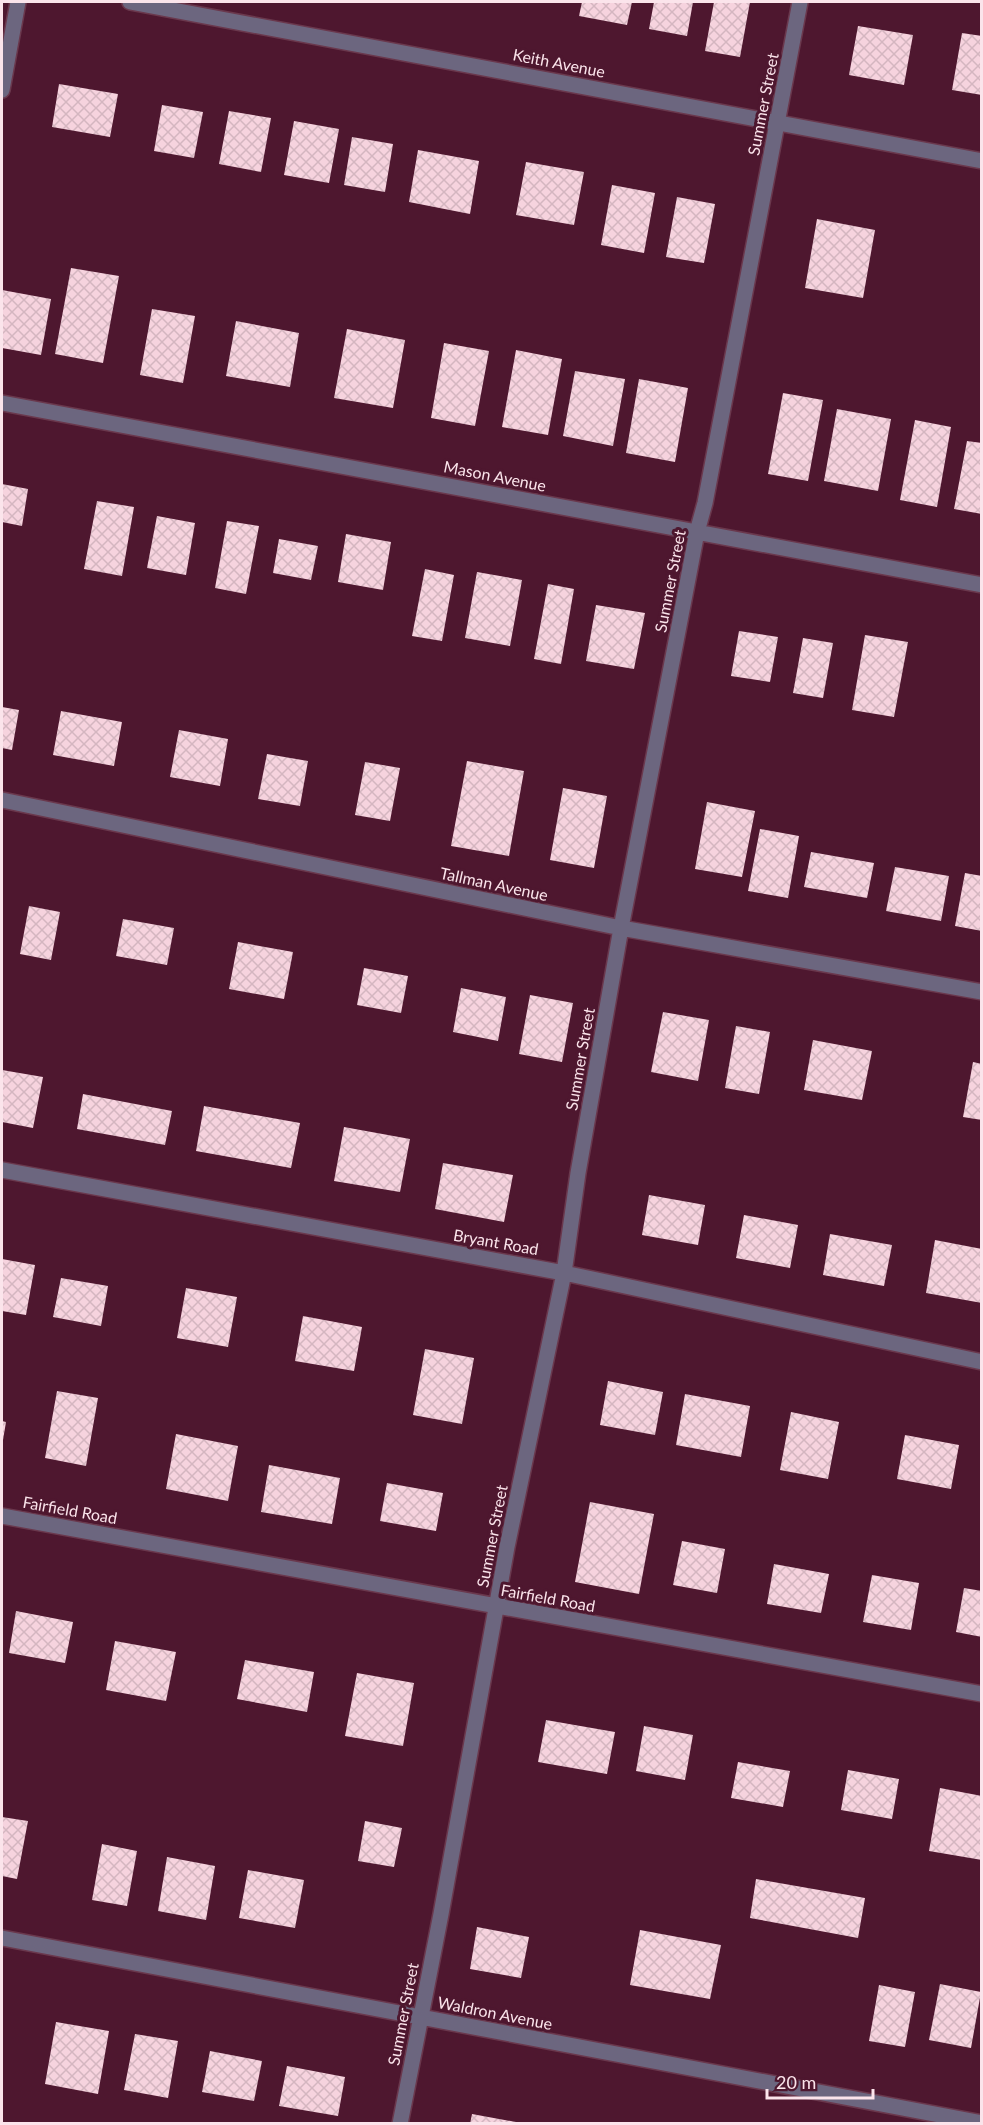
<svg xmlns="http://www.w3.org/2000/svg" width="983" height="2125" viewBox="0 0 983 2125" font-family="Lato,sans-serif">
<style>
.building{fill:url(#building-cross-hatch)}
.lines{fill:none;stroke-linecap:round;stroke-linejoin:round}
.street-casing{stroke:#6a384d;stroke-width:18}
.street{stroke:#6c667f;stroke-width:15}
.labels{text-anchor:middle;stroke-width:6;stroke-linejoin:round;paint-order:stroke}
.street-label{font-size:16px;fill:#fbe4eb;stroke:#4e172f}
</style>
<defs>
<pattern id="building-cross-hatch" width="8" height="8" patternUnits="userSpaceOnUse" patternTransform="scale(1.5)"><rect width="8" height="8" fill="#f6d3de"/><path d="M0 0l8 8M0 8l8-8" fill="none" stroke="#d4b6c0"/></pattern>
</defs>
<rect width="100%" height="100%" fill="#4e172f"/>
<path class="building" d="M582,2H632L627,25L579,16Z
M654,2H693L687,36L649,29Z
M714,2H750L740,57L705,51Z
M858,26L913,35L904,85L849,75Z
M962,33L982,36V95L952,90Z
M59,84L118,94L110,137L52,127Z
M162,105L203,112L194,158L154,151Z
M229,111L271,118L261,172L219,164Z
M294,121L339,129L329,183L284,175Z
M352,137L393,144L385,192L344,185Z
M418,150L479,161L470,214L409,202Z
M526,162L584,172L574,225L516,215Z
M612,185L655,193L644,253L601,245Z
M677,197L715,204L704,263L666,257Z
M817,219L875,230L863,298L805,288Z
M71,268L119,276L103,363L55,354Z
M2,290L51,299L41,355L2,348Z
M152,309L195,316L183,383L140,375Z
M236,321L299,333L290,387L226,376Z
M347,329L405,340L393,408L334,398Z
M444,343L489,351L475,426L431,418Z
M516,350L562,359L548,435L502,427Z
M575,371L625,379L613,446L563,436Z
M639,379L688,388L675,462L626,453Z
M783,393L823,400L808,481L768,474Z
M837,409L891,419L878,491L824,481Z
M915,420L951,427L937,507L900,500Z
M967,441L982,443V514L954,509Z
M2,484L28,489L22,526L2,522Z
M97,501L134,507L122,576L84,569Z
M157,516L195,523L186,575L147,568Z
M227,521L259,526L246,594L215,588Z
M346,534L391,542L383,590L338,582Z
M279,539L318,546L311,580L273,573Z
M425,569L454,575L442,641L412,636Z
M477,572L522,580L510,646L465,638Z
M548,584L574,589L561,664L534,659Z
M596,605L645,613L634,669L586,661Z
M739,631L778,637L770,682L731,676Z
M865,635L908,642L894,717L852,710Z
M803,638L833,643L823,698L793,693Z
M2,707L19,710L12,750L2,748Z
M61,711L122,722L114,766L53,755Z
M179,730L228,739L220,786L170,777Z
M267,754L308,761L300,806L258,799Z
M467,761L524,771L509,856L451,846Z
M365,762L400,768L390,821L355,815Z
M563,788L607,796L594,868L550,860Z
M707,802L755,811L742,877L695,869Z
M760,829L799,836L788,898L748,891Z
M811,852L874,863L867,898L804,887Z
M895,867L949,876L941,921L886,911Z
M965,873L982,876V931L955,926Z
M29,906L60,912L51,960L20,954Z
M123,919L174,928L167,965L116,956Z
M238,942L293,952L284,999L229,989Z
M364,968L408,976L401,1013L357,1005Z
M461,988L506,997L498,1041L453,1032Z
M530,995L573,1003L562,1062L519,1054Z
M663,1012L709,1020L698,1081L651,1072Z
M736,1026L770,1032L759,1094L725,1088Z
M813,1040L872,1051L862,1100L804,1090Z
M973,1062L982,1064V1120L963,1117Z
M2,1070L43,1077L33,1128L2,1122Z
M83,1094L172,1111L165,1145L77,1129Z
M204,1106L300,1123L291,1168L196,1151Z
M344,1127L410,1139L400,1192L334,1181Z
M443,1163L513,1175L504,1222L435,1209Z
M649,1195L705,1205L698,1245L642,1235Z
M744,1215L798,1225L790,1268L736,1258Z
M830,1234L892,1245L884,1286L823,1275Z
M935,1240L982,1249V1303L926,1293Z
M2,1259L35,1265L26,1315L2,1311Z
M61,1278L108,1286L101,1326L53,1317Z
M186,1288L237,1297L228,1347L177,1338Z
M303,1316L362,1327L354,1371L295,1361Z
M425,1349L474,1358L462,1424L413,1415Z
M608,1381L663,1392L655,1435L600,1425Z
M57,1391L98,1398L86,1466L45,1458Z
M685,1394L750,1406L741,1457L676,1445Z
M791,1412L839,1422L828,1479L780,1470Z
M2,1421L6,1422L3,1440H2Z
M176,1434L238,1446L228,1501L166,1489Z
M905,1435L959,1445L951,1489L897,1479Z
M269,1465L340,1478L332,1524L261,1512Z
M387,1483L443,1493L436,1531L380,1521Z
M590,1502L654,1514L639,1594L575,1582Z
M682,1541L725,1549L717,1593L673,1585Z
M774,1564L829,1574L821,1613L767,1604Z
M872,1575L919,1583L911,1630L863,1622Z
M964,1588L982,1591V1637L956,1632Z
M16,1611L73,1622L65,1663L9,1653Z
M115,1641L176,1652L166,1701L106,1690Z
M245,1660L314,1672L307,1712L237,1699Z
M357,1673L414,1683L403,1746L345,1736Z
M546,1720L615,1732L607,1774L538,1762Z
M644,1726L693,1735L685,1780L636,1771Z
M738,1762L790,1771L783,1807L731,1798Z
M848,1770L899,1779L892,1819L841,1810Z
M940,1788L982,1796V1860L929,1851Z
M2,1817L28,1821L17,1879L2,1876Z
M365,1821L402,1828L394,1867L358,1861Z
M102,1844L137,1851L127,1906L92,1900Z
M167,1857L215,1866L206,1920L158,1911Z
M248,1870L304,1880L295,1928L239,1918Z
M756,1879L865,1898L858,1938L750,1918Z
M477,1927L529,1937L521,1978L470,1969Z
M640,1930L721,1945L710,1999L630,1985Z
M940,1984L981,1992L971,2048L929,2040Z
M879,1985L915,1992L905,2047L869,2041Z
M56,2022L109,2031L98,2094L45,2084Z
M135,2034L178,2041L168,2098L124,2090Z
M210,2051L262,2061L254,2101L202,2092Z
M287,2066L345,2077L338,2116L279,2106Z
M472,2114L516,2122V2124H470Z"/>
<g class="lines">
<g class="street-casing">
<path id="street" d="M130,2L982,161
M2,90L18,2
M2,403L982,585
M2,800L621,928L982,992
M2,1170L564,1273L982,1362
M2,1516L982,1694
M2,1938L982,2123
M400,2124L441,1914L507,1547L564,1273L578,1173L621,928L697,532L705,503L800,2"/>
</g>
<use href="#street" class="street"/>
</g>
<g class="labels">
<g class="street-label">
<text transform="translate(559 63) rotate(11)" y="6">Keith Avenue</text>
<text transform="translate(763 104) rotate(-79)" y="6">Summer Street</text>
<text transform="translate(495 476) rotate(11)" y="6">Mason Avenue</text>
<text transform="translate(670 581) rotate(-79)" y="6">Summer Street</text>
<text transform="translate(494 884) rotate(12)" y="6">Tallman Avenue</text>
<text transform="translate(580 1059) rotate(-80)" y="6">Summer Street</text>
<text transform="translate(496 1242) rotate(10)" y="6">Bryant Road</text>
<text transform="translate(70 1510) rotate(10)" y="6">Fairfield Road</text>
<text transform="translate(492 1536) rotate(-79)" y="6">Summer Street</text>
<text transform="translate(548 1598) rotate(10)" y="6">Fairfield Road</text>
<text transform="translate(495 2013) rotate(11)" y="6">Waldron Avenue</text>
<text transform="translate(403 2014) rotate(-79)" y="6">Summer Street</text>
</g>
</g>
<rect width="983" height="2125" fill="none" stroke="#fbe4eb" stroke-width="6"/>
<path d="M767 2089v9h106v-9" fill="none" stroke="#fbe4eb" stroke-width="3"/>
<text x="776" y="2089" font-size="18" fill="#fbe4eb" stroke="#4e172f" stroke-width="4.5" paint-order="stroke">20 m</text>
</svg>
